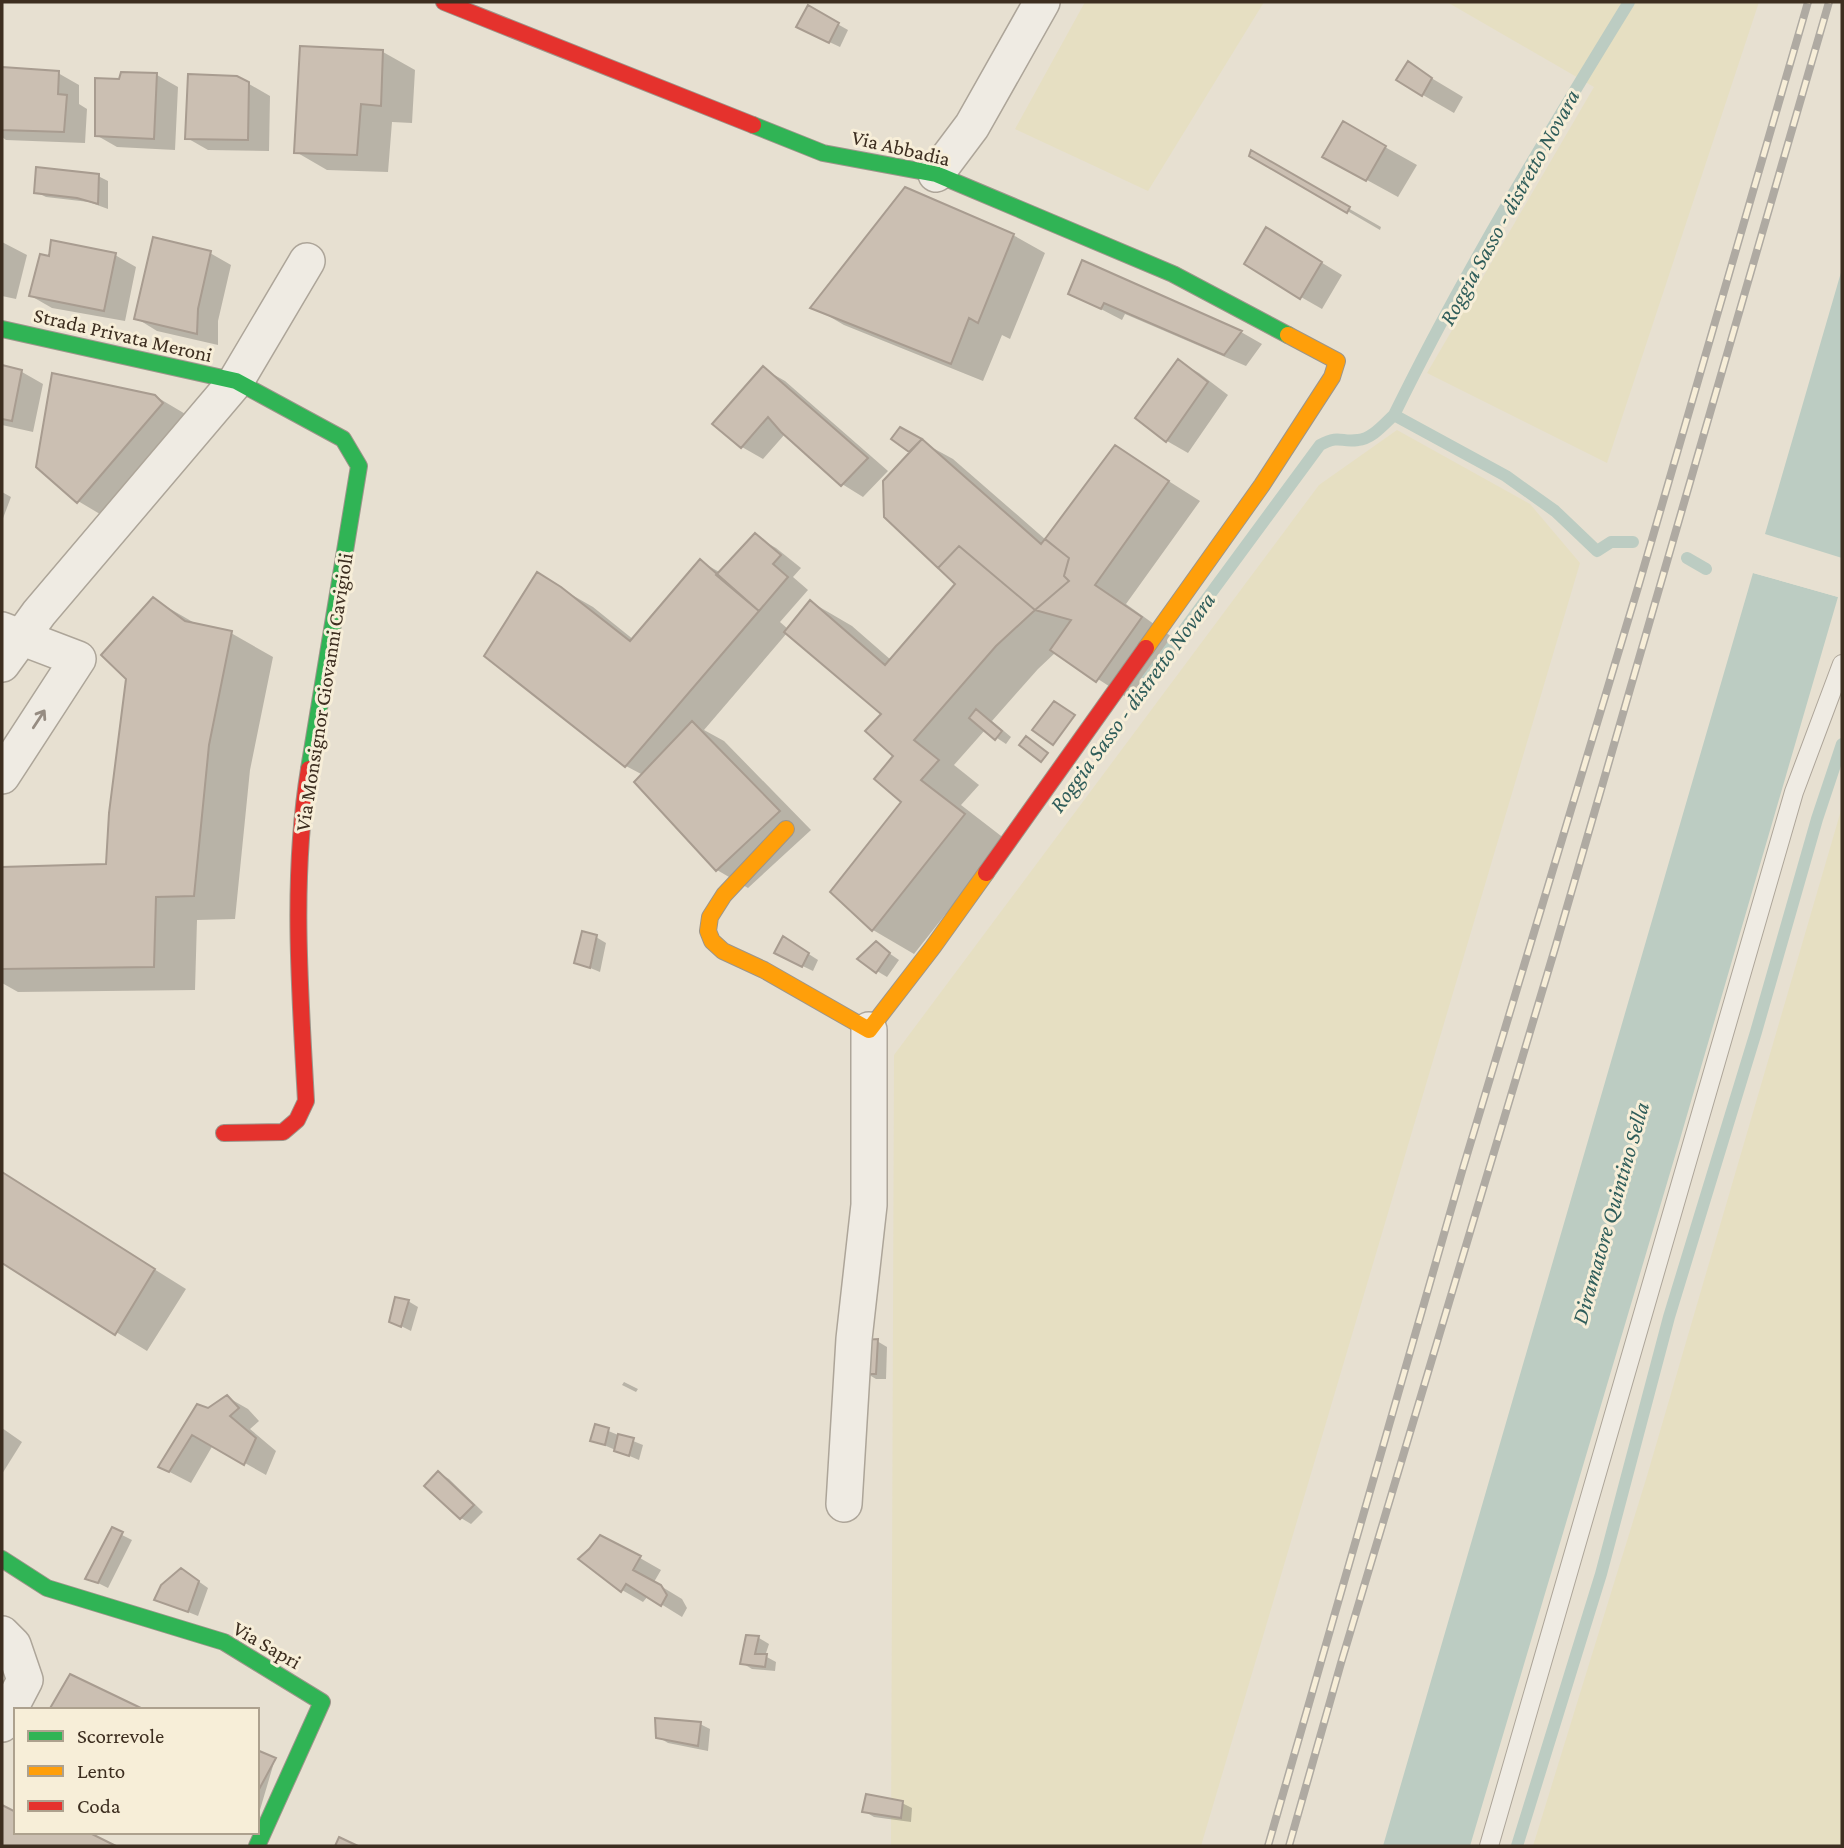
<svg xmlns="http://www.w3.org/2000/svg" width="1844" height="1848" viewBox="0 0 1844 1848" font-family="'Crimson Pro',serif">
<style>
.farmland{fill:#e6dfc2}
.water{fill:#bcccc2}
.pier{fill:#e7e0d1}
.shadow{fill:#0003}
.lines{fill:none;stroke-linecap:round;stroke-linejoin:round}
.stream{stroke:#bcccc2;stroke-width:12}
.building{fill:#cbbfb2;stroke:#a89c90;stroke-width:2}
.lane-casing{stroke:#ada599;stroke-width:20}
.street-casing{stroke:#ada599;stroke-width:38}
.fast-casing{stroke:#9c958a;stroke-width:18}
.slow-casing{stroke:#9c958a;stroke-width:18}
.jam-casing{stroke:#9c958a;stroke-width:18}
.lane{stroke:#efebe3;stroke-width:18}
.street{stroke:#efebe3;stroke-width:35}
.fast{stroke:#30b455;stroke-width:16}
.slow{stroke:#ff9f0a;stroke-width:16}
.jam{stroke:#e5322d;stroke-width:16}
.rail-casing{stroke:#afaaa2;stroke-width:8}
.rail{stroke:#f7eed8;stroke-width:5;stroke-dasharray:16;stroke-linecap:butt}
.oneway{stroke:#968c82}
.labels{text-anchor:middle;stroke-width:6;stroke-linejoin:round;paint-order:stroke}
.street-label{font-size:21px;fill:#3d2e20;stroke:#f7eed8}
.water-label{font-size:23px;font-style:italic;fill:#2f5d5a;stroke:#f7eed8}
</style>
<rect width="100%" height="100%" fill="#e7e0d1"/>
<path class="farmland" d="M1085,2H1264L1148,191L1015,129Z
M1447,2H1759L1607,463L1427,373L1594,87Z
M1397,430L1530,504L1580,563L1201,1846H891L894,1055L1319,485Z
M1842,807V1846H1533L1647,1476Z"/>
<path class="water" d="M1842,269V558L1765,534Z
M1753,573L1838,597L1678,1146L1470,1846H1383Z"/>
<path class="pier" d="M1754,570L1839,594L1838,597L1753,573Z"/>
<path class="shadow" d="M809,8L848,30L840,47L808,32Z
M383,52L415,70L412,123L392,122L388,172L327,170L296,152Z
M1408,64L1463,97L1454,113L1423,95Z
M2,69L58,73L79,85V104L87,109L85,143L6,140L2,137Z
M157,75L178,87L175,150L117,147L96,135L120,81Z
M249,84L270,96L269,151L208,150L187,138Z
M1344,124L1417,165L1398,197L1356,174Z
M1252,153L1381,227L1380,230L1251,155Z
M98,176L108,181V209L89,202L46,197L36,192Z
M1013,235L1045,253L1010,339L1002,335L983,381L844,325L813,307Z
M2,242L27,255L16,299L2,296Z
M1288,242L1342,275L1322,309L1301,297Z
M210,253L231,265L218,321V345L157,331L136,318Z
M115,255L136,267L125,321L52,308L31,296L50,258Z
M1083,262L1241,332L1262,344L1246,366L1125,314L1122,320L1070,293Z
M1178,361L1199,373L1228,395L1188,453L1167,441L1138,418Z
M2,367L22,372L43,384L33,432L2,425Z
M764,369L785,381L888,471L863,497L842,484L785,434L763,459L742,447Z
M155,396L187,415L110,520L78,501Z
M900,430L953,459L1046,540L1115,447L1200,501L1126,604L1172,637L1129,699L1056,652L1038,669L992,721L1011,737L1006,744L985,730L954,765L979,785L961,805L1005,839L914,954L873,930L833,892L903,801L896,756L883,714L787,633L704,730L724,741L811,830L748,888L717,870L643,775L626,766L537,575L593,607L634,640L700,561L721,573L755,536L776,548L801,568L793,577L808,590L780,622L788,629L811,602L852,626L891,660L958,584L912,452L893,439Z
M2,492L11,497L2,521Z
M153,599L198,625L231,633L273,657L250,770L235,919L197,920L195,990L18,992L2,983V869L107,866Z
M596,937L606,943L600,972L576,962Z
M793,944L818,960L813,971L786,958Z
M876,944L899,960L887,977L877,971Z
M2,1174L186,1289L147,1351L2,1262Z
M408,1301L418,1307L411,1331L391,1321Z
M877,1341L887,1347L886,1379H876L866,1373Z
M624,1382L638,1389L636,1392L622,1385Z
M227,1397L248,1409L259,1421L250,1429L276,1451L266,1475L213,1445L191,1483L160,1467L208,1410Z
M596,1426L643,1445L639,1460L592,1440Z
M2,1428L22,1442L2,1474Z
M439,1473L449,1479L483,1512L471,1524L461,1518Z
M112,1530L132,1540L108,1588L88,1578Z
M640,1558L661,1570L654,1582L682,1599L687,1608L682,1617L648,1596L643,1602L622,1590L581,1559Z
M191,1576L208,1588L198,1616L156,1599Z
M748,1637L759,1638L769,1644L765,1656L776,1662L775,1671L752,1669L742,1663Z
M700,1724L710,1729L708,1751L668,1743L658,1737Z
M257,1750L275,1759L257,1820Z
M902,1803L912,1808L911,1822L874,1817L864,1811Z
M2,1807L16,1814V1832H84L112,1846H2Z"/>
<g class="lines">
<path class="stream" d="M1629,2C1546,137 1464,272 1394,415L1506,476L1555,511L1597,551L1611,542H1633
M1687,558L1706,569
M1147,680L1320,445C1341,434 1340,443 1358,440C1372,439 1384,424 1394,415
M1517,1846L1601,1574L1669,1317L1756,1032L1817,819L1842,744"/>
</g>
<path class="building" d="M808,5L839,23L829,43L796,27Z
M300,46L383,50L381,106L361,104L357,155L294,153Z
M1408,61L1432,78L1422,96L1396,80Z
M2,67L59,71L58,94L67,95L64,132L2,130Z
M121,72L157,73L154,139L95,136V78L119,79Z
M188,74L237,76L249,82L248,140L185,139Z
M1343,121L1386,146L1366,181L1322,157Z
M1251,150L1350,207L1347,213L1249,156Z
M36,167L99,174L98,204L77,198L34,193Z
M905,187L1014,234L978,323L969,318L951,364L810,308Z
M1266,227L1322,262L1300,299L1244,264Z
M153,237L211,251L198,309L197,334L134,319Z
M51,240L116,253L104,311L29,296L40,254L49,256Z
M1082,260L1242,331L1224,355L1104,303L1101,309L1068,294Z
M1178,359L1208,382L1166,442L1135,418Z
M2,365L22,370L12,421L2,419Z
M763,366L868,458L841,486L781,432L768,417L741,448L712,424Z
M52,373L155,395L163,403L77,503L36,467Z
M900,427L922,439L909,452L891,439Z
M922,439L1041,544L1045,539L1069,558L1064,576L1069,581L1035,610L959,546L938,568L884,517L883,481Z
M1115,445L1169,481L1095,585L1142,617L1096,682L1050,650L1071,620L1035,610L1069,581L1064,576L1069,558L1045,539Z
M755,533L781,555L773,564L788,577L759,611L716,575Z
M959,546L1035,610L996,646L914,740L939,760L921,780L965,814L872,931L830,892L901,802L874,779L893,756L865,731L881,714L784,632L810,600L885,665L955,584L938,568Z
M700,559L759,611L625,767L484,656L537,572L561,587L630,641Z
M153,597L185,621L232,631L209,745L194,896L156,897L154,967L2,969V867L106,864L109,813L126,679L101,655Z
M1054,701L1075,715L1053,745L1032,730Z
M976,709L1002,731L995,740L969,718Z
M692,721L780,811L716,871L634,782Z
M1026,736L1048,753L1041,762L1019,745Z
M582,931L597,935L590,968L574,963Z
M783,936L809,953L802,967L774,953Z
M876,941L890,953L876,973L857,959Z
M2,1172L155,1269L115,1335L2,1263Z
M395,1297L409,1300L401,1327L389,1322Z
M878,1339L876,1374H864L863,1340Z
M227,1395L239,1408L230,1416L256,1438L244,1465L192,1435L169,1472L158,1467L197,1404L208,1408Z
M595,1424L609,1428L605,1445L590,1441Z
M618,1434L634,1438L629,1456L614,1451Z
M438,1471L474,1505L460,1519L424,1486Z
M112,1527L123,1532L98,1583L85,1579Z
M600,1535L641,1556L633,1570L661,1585L667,1595L661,1606L626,1584L621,1592L578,1559L589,1549Z
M181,1568L199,1581L188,1612L154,1600L161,1585Z
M746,1635L759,1636L755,1654H767L765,1667L740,1664Z
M70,1674L145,1710H49Z
M655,1718L701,1722L698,1746L656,1738Z
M257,1750L276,1758L257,1793Z
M866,1794L903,1801L901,1818L862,1812Z
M2,1805L16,1812V1832H88L116,1846H2Z
M339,1837L358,1846H335Z"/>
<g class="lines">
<g class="lane-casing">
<path id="lane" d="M1489,1846L1794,792L1842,664"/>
</g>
<g class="street-casing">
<path id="street" d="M936,174L972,126L1042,2
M2,630L78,659L2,776
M2,664L39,613L236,381L307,261
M844,1504L854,1339L869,1205V1030
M2,1634L13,1645L25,1680L2,1724"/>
</g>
<g class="fast-casing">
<path id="fast" d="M753,125L823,153L936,174L1173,274L1288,335
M2,329L236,381L343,439L359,466L309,769
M2,1559L47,1588L224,1642L322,1702L257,1846"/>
</g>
<g class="slow-casing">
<path id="slow" d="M1146,648L1262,485L1332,377L1337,361L1288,335
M786,829L724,895L710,917L708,931L712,941L723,951L764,970L869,1030L933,947L986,873"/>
</g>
<g class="jam-casing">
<path id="jam" d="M444,2L753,125
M986,873L1146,648
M224,1133L283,1132L297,1120L306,1101C300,991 291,878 309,769"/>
</g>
<use href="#lane" class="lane"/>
<use href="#street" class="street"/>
<use href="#fast" class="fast"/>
<use href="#slow" class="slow"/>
<use href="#jam" class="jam"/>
<g class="rail-casing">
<path id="rail" d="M1268,1846L1463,1168L1639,584L1808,2
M1289,1846L1341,1663L1556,945L1829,2"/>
</g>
<use href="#rail" class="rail"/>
</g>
<defs><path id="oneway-shaft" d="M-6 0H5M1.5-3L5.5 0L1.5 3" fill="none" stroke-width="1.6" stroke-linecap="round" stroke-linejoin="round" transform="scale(1.75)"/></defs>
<use class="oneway" href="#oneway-shaft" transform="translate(39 719) rotate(-57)"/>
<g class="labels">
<g class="street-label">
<text transform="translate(901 148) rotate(13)" y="7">Via Abbadia</text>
<text transform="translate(123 335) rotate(13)" y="7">Strada Privata Meroni</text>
<text transform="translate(324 692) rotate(-81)" y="7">Via Monsignor Giovanni Cavigioli</text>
<text transform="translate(267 1645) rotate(30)" y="7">Via Sapri</text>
</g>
<g class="water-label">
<text transform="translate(1509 207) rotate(-61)" y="8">Roggia Sasso - distretto Novara</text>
<text transform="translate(1132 702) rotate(-54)" y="8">Roggia Sasso - distretto Novara</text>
<text transform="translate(1610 1213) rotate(-74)" y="8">Diramatore Quintino Sella</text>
</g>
</g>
<rect width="1844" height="1848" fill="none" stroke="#3d2e20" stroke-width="7"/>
<rect x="14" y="1708" width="245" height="126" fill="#f7eed8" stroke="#ada18e" stroke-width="2"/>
<rect x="28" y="1731" width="35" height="10" fill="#30b455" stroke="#ada18e" stroke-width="2"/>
<text x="77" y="1743" font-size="21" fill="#3d2e20">Scorrevole</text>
<rect x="28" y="1766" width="35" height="10" fill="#ff9f0a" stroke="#ada18e" stroke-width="2"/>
<text x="77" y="1778" font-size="21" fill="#3d2e20">Lento</text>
<rect x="28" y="1801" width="35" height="10" fill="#e5322d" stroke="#ada18e" stroke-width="2"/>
<text x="77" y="1813" font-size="21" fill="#3d2e20">Coda</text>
</svg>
